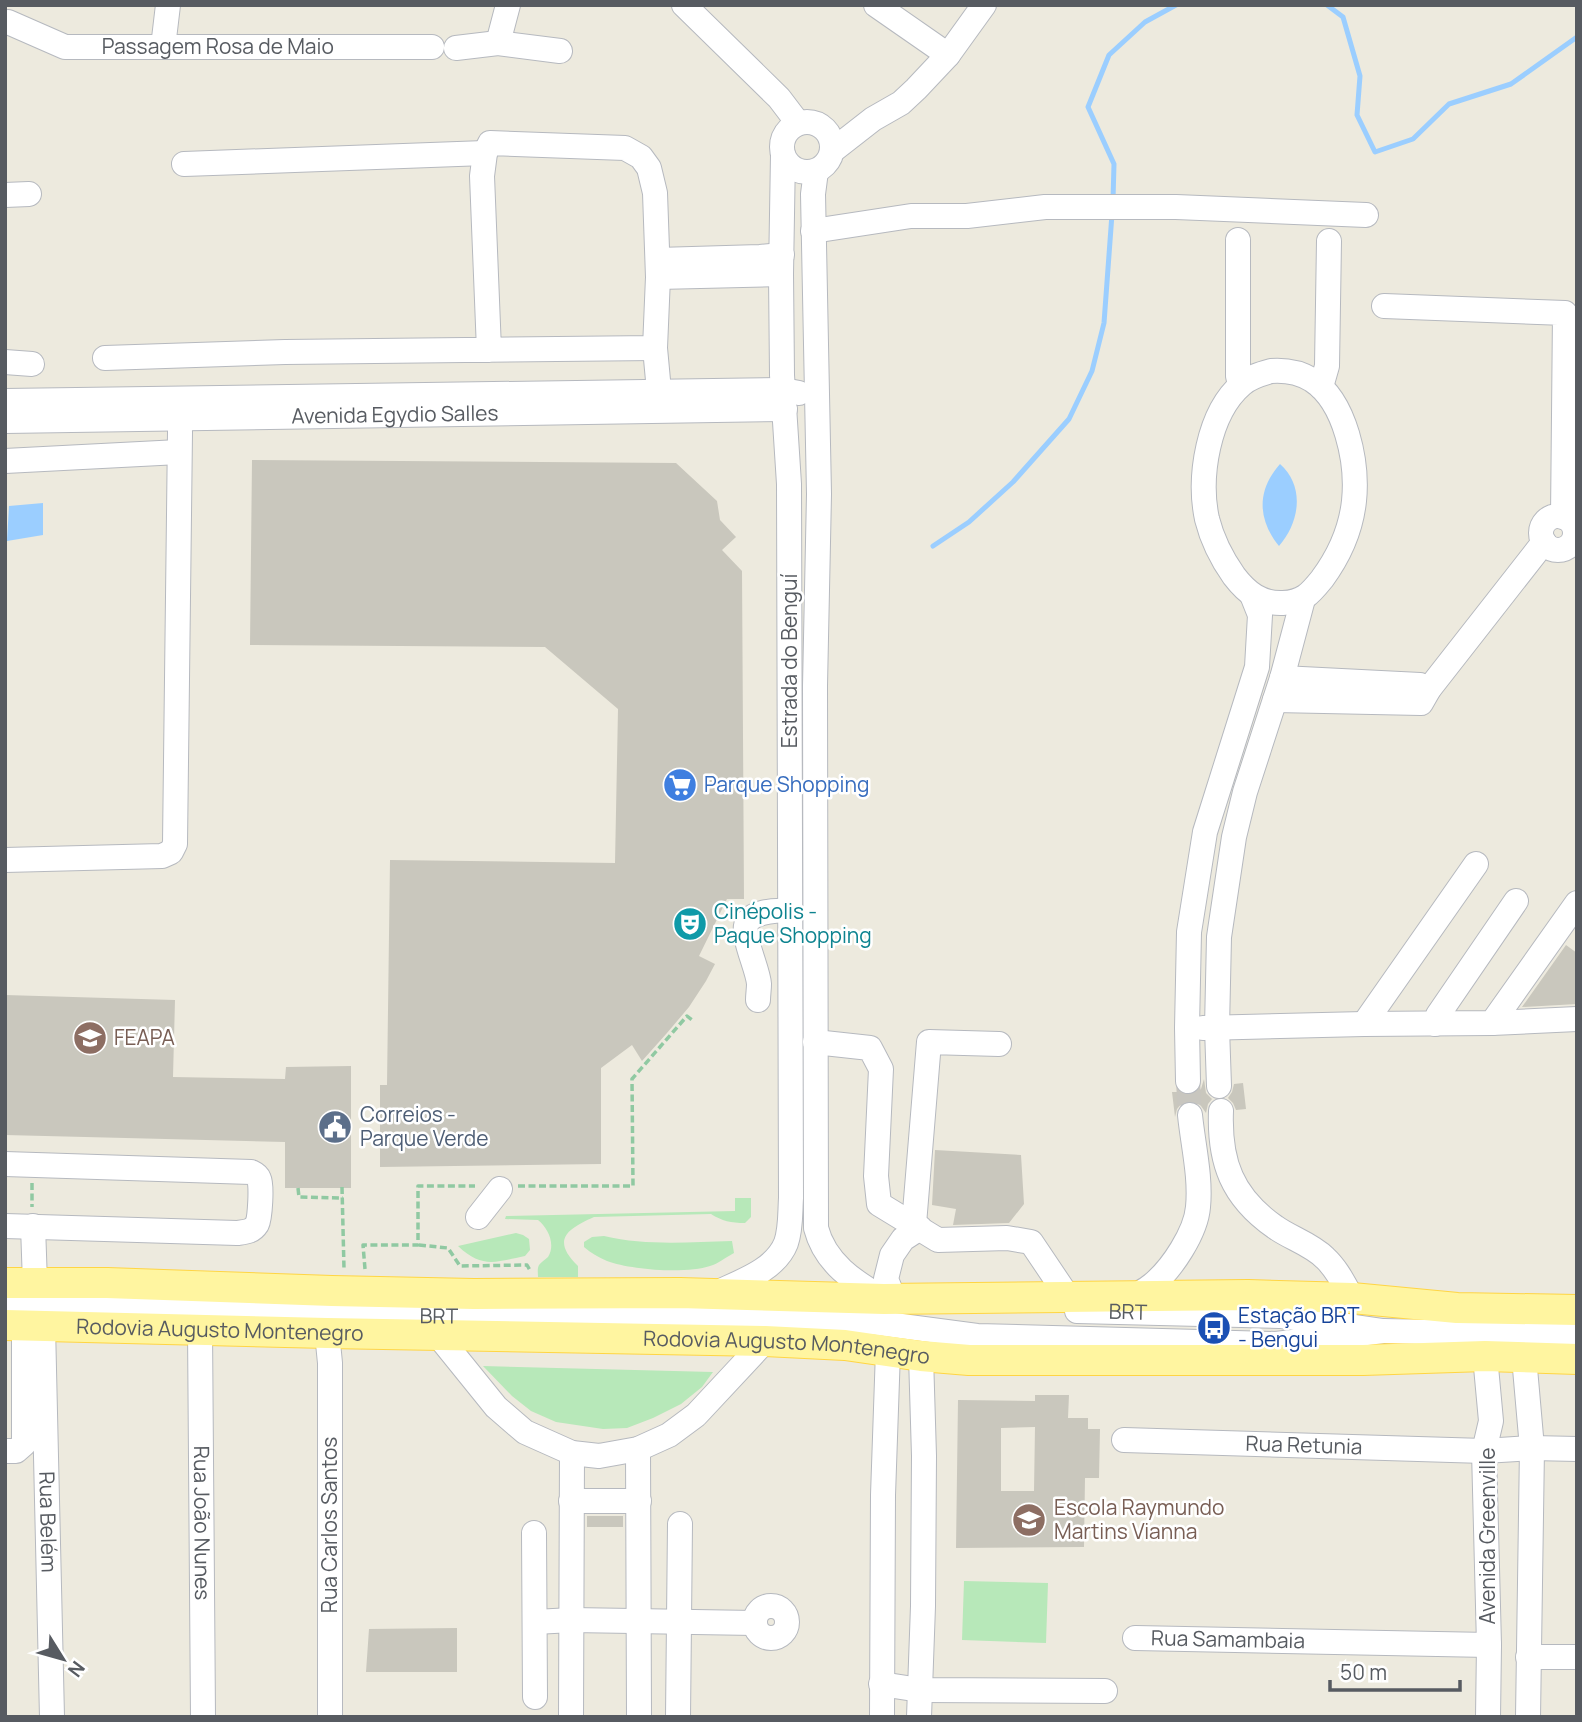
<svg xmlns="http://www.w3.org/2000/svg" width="1582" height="1722" viewBox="0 0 1582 1722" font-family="Manrope,sans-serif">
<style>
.green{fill:#b7e8b9}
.water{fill:#9bceff}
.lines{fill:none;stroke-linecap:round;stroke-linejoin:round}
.stream{stroke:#9bceff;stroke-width:5}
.building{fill:#c9c7bd;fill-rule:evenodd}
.minor-tunnel{stroke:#c8c6bf;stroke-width:24;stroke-dasharray:24 12;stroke-linecap:butt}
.minor-casing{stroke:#b6b9bf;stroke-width:26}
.major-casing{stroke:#ffd544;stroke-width:32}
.path{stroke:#90c9a2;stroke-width:3.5;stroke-dasharray:7 3.5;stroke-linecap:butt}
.minor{stroke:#fff;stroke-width:24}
.major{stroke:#fff5a0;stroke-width:30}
.labels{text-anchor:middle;stroke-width:5;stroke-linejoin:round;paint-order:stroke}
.street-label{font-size:21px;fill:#575b61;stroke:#fff}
.shop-label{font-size:21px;fill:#366cbe;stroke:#fff;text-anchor:start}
.culture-label{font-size:21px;fill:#0d838f;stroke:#fff;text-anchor:start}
.education-label{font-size:21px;fill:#785e54;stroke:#fff;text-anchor:start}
.service-label{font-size:21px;fill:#4e5e75;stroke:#fff;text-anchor:start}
.transit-label{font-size:21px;fill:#164399;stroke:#fff;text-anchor:start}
</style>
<rect width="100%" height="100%" fill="#edeade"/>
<path class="green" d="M735,1198H751V1217L745,1223C731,1223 722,1221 711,1214L594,1217C567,1229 551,1240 578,1266V1277H538C538,1273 537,1269 539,1265C541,1262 545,1260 548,1257C556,1244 548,1228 538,1220L505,1219L506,1216L735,1211Z
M516,1233L523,1235L529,1239L530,1250L525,1256C496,1262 482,1269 458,1246Z
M604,1236C646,1246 689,1242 732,1241L734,1253C726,1257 718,1264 710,1266C686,1274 631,1270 607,1261C598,1257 591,1253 584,1247V1242L592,1237Z
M483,1366L713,1372L702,1387L681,1404L653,1418L627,1428L603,1429L556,1422L531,1411L512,1396Z
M964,1581L1048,1583L1046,1643L962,1640Z"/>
<path class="water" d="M1280,464C1305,486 1300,522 1279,546C1257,519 1257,490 1280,464Z
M43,503V535L7,541L9,506Z"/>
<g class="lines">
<path class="stream" d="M1327,5L1343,17L1360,76L1357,115L1375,152L1413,139L1449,104L1511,84L1577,37
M1113,200L1114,164L1088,107L1109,55L1145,22L1176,5
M933,546L969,522L1013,482L1069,419L1092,371L1104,323L1112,214"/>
</g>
<path class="building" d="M252,460L676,463L717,501L720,520L736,537L722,550L742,571L744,899H727L699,956L715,964L706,981L689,1007L667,1033L642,1061L632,1045L601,1068V1164L380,1167V1085H387L390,860L615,863L618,709L545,647L250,645Z
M1566,945L1577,953V1004L1522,1007Z
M5,995L175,1000L173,1077L285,1079L286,1067L351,1066V1188H285V1142L5,1135Z
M1204,1079L1206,1093L1212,1099L1208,1104L1206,1113L1201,1106L1196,1102L1188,1100L1181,1104L1177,1109L1175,1117L1172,1092H1178L1188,1096L1195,1094L1201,1089Z
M1243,1083L1246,1109L1236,1110L1233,1103L1228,1098L1232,1092L1234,1084Z
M935,1150L1021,1155L1024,1204L1009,1223L953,1225L956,1209L932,1205Z
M1035,1395H1069L1068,1418H1088V1429H1100L1099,1478H1085L1084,1547L956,1548L958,1400L1035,1401ZM1035,1427L1034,1491H1001V1428Z
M587,1516H623V1527H587Z
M457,1628V1672H366L369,1629Z"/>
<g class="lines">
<path class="minor-tunnel" d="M1188,1081L1190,1115"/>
<g class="minor-casing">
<g id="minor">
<path d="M684,5L779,98L798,123"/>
<path d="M876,5L948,55"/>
<path id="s1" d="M8,22L65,47H432"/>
<path d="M498,43L508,5"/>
<path d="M163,47L168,5"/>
<path d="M456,48L498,43L560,51"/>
<circle cx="807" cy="147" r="25"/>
<path d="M832,151L873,119L901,103L916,89L948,55L984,5"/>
<path d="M184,164L485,153"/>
<path d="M816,171L813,194L819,494L815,686L816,1228C825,1263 854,1282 884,1299"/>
<path d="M5,195L29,194"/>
<path d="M813,231L911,216H967L1045,207H1176L1366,215"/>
<path d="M1238,240V376L1240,385"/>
<path d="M658,260L760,257L782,255"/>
<path d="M658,277L781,274"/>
<path d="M1384,306L1565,313L1563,517"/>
<path d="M655,348L659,391"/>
<path d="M105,358L285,352L655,348L658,277L655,193L649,168L641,157L625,148L490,143L485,153L482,176L489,350"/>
<path d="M5,362L32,364"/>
<path d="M1271,371C1285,370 1299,372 1312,380C1346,402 1358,463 1354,501C1351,529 1339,556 1322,579C1310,594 1303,602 1283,603C1261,604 1247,593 1234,576C1222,559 1212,539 1207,519C1198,477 1208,413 1242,384C1250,377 1260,374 1271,371Z"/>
<path d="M1321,387L1327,366L1329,241"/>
<path d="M5,401L783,390L799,393"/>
<path id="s2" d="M5,421L785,409"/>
<path d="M5,461L179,452"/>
<circle cx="1558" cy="533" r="17"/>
<path d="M1282,678L1420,685L1429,689"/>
<path d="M1275,700L1421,703L1429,689L1544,542"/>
<path d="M5,860L162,856L171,852L175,844L180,432"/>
<path d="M758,1000C758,995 759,989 759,984C758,968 739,932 748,921C757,910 777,911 790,910"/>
<path d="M1492,1023L1577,1019"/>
<path d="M1364,1024L1476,864"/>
<path d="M1435,1024L1438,1015L1516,901"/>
<path d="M1203,1028L1364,1024L1492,1023L1577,903"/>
<path d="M815,1042L870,1048L881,1069L876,1176L879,1204L938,1240L1007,1238L1031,1242L1068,1297"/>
<path d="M1188,1081L1187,1028L1189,932L1205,832L1257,667L1260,615L1252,595"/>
<path d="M1219,1086L1217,1028L1219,937L1234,837L1245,792L1282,678L1303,599"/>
<path d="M1221,1111C1219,1162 1232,1197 1275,1227C1290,1238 1311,1244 1325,1258C1337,1269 1344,1284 1352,1298"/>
<path d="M5,1164L251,1172C255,1174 257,1174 259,1179C262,1185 260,1218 257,1224C252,1232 245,1232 237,1233L5,1226"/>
<path d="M478,1217L500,1189"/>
<path d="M914,1224L929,1042L999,1044"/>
<path d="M33,1226L35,1283"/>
<path d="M714,1294C739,1282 775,1271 786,1243C791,1229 790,1213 791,1198L789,484L782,375L781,274L783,155"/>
<path d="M1134,1297C1140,1293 1147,1289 1152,1285C1172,1269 1196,1232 1198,1207C1201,1177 1193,1145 1190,1115"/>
<path d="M894,1299L886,1279L892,1255L903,1239L920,1228"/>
<path id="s3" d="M5,1305L397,1316L871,1322L977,1336L1276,1344L1383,1331"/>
<path id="s4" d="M1077,1311L1280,1316L1383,1331L1577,1335"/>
<path id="s5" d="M43,1326L52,1717"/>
<path id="s6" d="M200,1329L203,1717"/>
<path d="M327,1333L330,1363V1717"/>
<path d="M437,1334L496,1407L525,1432L572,1453L599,1456L638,1449L669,1435L696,1415L765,1341"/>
<path d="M1485,1356L1491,1421L1484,1451L1489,1645L1488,1717"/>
<path d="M1524,1357L1532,1448L1528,1717"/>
<path id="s7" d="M1124,1440L1484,1451L1532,1448L1577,1449"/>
<path d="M638,1449L639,1717"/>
<path d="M5,1451H16L24,1444V1339"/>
<path d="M571,1501H639"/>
<path d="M534,1533L535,1697"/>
<circle cx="771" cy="1622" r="16"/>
<path d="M535,1622L572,1620L755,1623"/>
<path id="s8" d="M1135,1638L1489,1645"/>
<path d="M1528,1657H1577"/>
<path d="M881,1684L920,1690L1105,1691"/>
<path d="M571,1717L572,1453"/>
<path d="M678,1717L680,1524"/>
<path d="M882,1717L883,1495L888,1351"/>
<path d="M919,1717L923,1606L924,1456L921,1356"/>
</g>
</g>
<g class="major-casing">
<g id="major">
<path d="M5,1283H107L332,1291L474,1294L680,1293L884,1299L1248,1295L1352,1298L1457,1308L1577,1310"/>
<path id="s9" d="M5,1325L327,1333L765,1341L845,1345L921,1356L969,1360H1363L1485,1356L1577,1359"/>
</g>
</g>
<path class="path" d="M32,1183V1207
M518,1186H633L632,1079L687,1016L692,1020
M342,1187L344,1269
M298,1188L299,1197L343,1198
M419,1245L448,1248L460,1266L527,1265L531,1272
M365,1269L363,1245H418V1186H475"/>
<use href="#minor" class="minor"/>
<use href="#major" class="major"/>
</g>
<defs>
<g id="supermarket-disc" transform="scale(1.75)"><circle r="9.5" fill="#3f7fe0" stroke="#fff"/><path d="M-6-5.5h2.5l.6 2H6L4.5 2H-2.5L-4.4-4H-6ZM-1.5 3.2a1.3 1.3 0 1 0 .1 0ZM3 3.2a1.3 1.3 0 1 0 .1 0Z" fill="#fff"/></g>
<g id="theatre-disc" transform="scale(1.75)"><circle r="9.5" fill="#0f9aa8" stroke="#fff"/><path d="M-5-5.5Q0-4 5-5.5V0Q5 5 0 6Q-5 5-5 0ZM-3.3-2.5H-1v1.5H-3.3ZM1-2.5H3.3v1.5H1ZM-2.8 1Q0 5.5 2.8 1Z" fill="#fff"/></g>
<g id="university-disc" transform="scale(1.75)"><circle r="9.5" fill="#8d6e63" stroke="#fff"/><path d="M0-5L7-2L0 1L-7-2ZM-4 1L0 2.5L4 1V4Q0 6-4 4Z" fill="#fff"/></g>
<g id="civic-disc" transform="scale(1.75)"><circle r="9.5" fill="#5c6f8a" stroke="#fff"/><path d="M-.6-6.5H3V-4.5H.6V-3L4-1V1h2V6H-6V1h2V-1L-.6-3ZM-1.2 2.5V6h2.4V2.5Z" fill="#fff"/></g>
<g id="bus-disc" transform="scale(1.75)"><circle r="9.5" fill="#1a4fb4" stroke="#fff"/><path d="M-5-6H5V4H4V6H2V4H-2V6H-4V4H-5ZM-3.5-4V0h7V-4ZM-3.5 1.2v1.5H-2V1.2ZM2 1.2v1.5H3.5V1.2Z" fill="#fff"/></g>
<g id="school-disc" transform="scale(1.75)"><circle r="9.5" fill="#8d6e63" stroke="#fff"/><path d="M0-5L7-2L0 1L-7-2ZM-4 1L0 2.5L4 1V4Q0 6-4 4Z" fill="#fff"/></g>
</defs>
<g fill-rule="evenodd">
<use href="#supermarket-disc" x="680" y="785"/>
<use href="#theatre-disc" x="690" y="924"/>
<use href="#university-disc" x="90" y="1038"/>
<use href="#civic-disc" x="335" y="1127"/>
<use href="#bus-disc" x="1214" y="1328"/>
<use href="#school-disc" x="1029" y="1520"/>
</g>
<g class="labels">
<g class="street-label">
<text dy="7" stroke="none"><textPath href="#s1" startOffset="215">Passagem Rosa de Maio</textPath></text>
<text dy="7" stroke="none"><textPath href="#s2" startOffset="390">Avenida Egydio Salles</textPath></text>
<text transform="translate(790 661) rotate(-90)" y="7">Estrada do Benguí</text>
<text dy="7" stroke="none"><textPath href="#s4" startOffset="51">BRT</textPath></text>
<text dy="7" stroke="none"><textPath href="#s3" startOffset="434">BRT</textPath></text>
<text dy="7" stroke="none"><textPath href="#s9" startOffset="215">Rodovia Augusto Montenegro</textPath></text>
<text dy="7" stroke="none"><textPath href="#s9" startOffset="782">Rodovia Augusto Montenegro</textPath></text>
<text dy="7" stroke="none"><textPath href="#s7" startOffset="180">Rua Retunia</textPath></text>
<text dy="7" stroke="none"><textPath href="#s5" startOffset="196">Rua Belém</textPath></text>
<text dy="7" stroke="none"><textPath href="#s6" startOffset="194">Rua João Nunes</textPath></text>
<text transform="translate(330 1525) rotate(-90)" y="7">Rua Carlos Santos</text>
<text transform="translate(1488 1536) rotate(-90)" y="7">Avenida Greenville</text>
<text dy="7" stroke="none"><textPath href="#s8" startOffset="93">Rua Samambaia</textPath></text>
</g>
<g class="shop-label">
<text x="704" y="792">Parque Shopping</text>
</g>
<g class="culture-label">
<text x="714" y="919">Cinépolis -<tspan x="714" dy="24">Paque Shopping</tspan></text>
</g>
<g class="education-label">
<text x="114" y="1045">FEAPA</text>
<text x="1054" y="1515">Escola Raymundo<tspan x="1054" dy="24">Martins Vianna</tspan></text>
</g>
<g class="service-label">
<text x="360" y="1122">Correios -<tspan x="360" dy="24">Parque Verde</tspan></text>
</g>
<g class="transit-label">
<text x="1238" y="1323">Estação BRT<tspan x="1238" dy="24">- Bengui</tspan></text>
</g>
</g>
<rect width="1582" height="1722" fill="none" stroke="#575b61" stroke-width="14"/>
<g transform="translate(63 1659) rotate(127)" stroke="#ffffff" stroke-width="5" paint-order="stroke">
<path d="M0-5L12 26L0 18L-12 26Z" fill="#575b61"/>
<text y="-10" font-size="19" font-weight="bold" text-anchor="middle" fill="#575b61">N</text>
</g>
<path d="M1330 1680v10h130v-10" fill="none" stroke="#575b61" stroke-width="3.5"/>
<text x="1340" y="1680" font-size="21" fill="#575b61" stroke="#ffffff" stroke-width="5" paint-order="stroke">50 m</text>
</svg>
